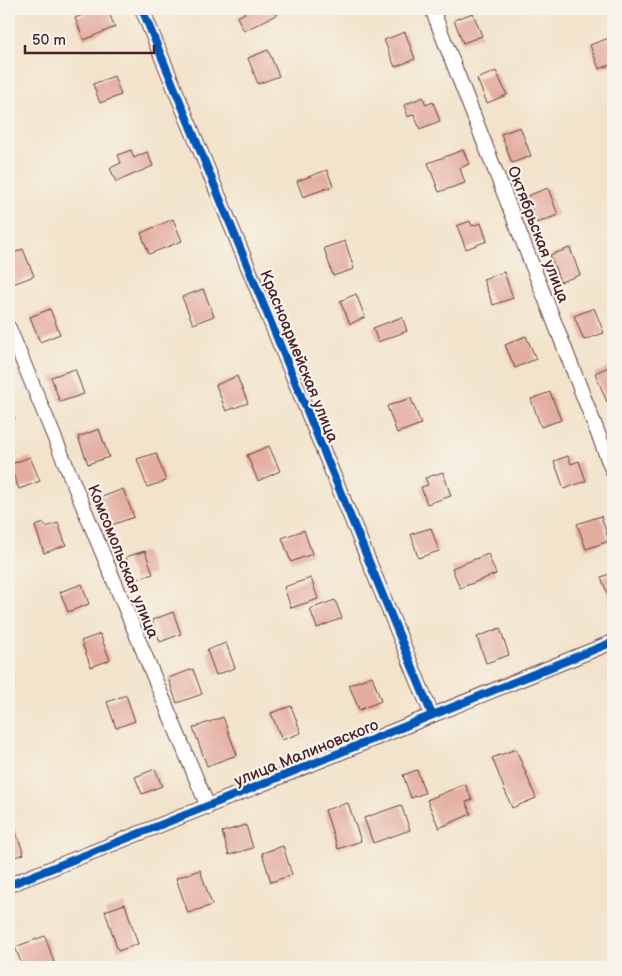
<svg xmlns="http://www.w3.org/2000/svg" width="622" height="976" viewBox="0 0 622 976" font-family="'Balsamiq Sans',sans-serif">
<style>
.building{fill:#e4ada1}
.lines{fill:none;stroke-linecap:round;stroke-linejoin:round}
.street-casing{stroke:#633c43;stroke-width:16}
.street{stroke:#fff;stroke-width:14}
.cycleway-casing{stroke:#f7f3e8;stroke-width:11}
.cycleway{stroke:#0057b8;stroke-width:8}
.labels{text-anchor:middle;stroke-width:4.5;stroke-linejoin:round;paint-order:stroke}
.street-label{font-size:16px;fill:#4a1f2b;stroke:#f7f3e8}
</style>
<rect width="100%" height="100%" fill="#f7f3e8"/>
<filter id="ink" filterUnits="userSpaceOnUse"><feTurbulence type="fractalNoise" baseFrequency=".02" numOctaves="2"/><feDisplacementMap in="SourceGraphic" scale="10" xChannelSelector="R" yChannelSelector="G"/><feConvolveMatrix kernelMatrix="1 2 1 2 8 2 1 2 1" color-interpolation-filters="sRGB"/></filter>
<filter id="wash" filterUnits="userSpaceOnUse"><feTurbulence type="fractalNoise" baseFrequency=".0096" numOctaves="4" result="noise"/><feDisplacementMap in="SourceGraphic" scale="20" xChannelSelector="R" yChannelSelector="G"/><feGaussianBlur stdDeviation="1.12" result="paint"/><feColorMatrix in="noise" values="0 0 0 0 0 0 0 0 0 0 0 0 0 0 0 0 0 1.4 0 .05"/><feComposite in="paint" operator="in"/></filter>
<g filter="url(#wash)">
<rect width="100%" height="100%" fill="#f2e3ca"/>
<g id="blocks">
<path class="building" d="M98,9H107L115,27L84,40L75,18Z
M243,9H275L278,14L244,31L237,17L245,13Z
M473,13L482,36L463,43L454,20Z
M405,32L415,59L395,67L384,40Z
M609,38L613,46V64L599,69L590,45Z
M268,50L279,76L258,84L248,58Z
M496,71L507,95L487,103L477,79Z
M114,76L121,95L100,103L93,84Z
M423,97L426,105L433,102L440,121L420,129L414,114L408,117L404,105Z
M520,127L531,156L512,163L501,134Z
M131,150L134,158L147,152L153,166L116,182L110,168L121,163L118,155Z
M463,150L469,164L460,168L465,183L439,192L428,163Z
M327,170L333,186L303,197L297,181Z
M548,188L558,215L537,223L527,196Z
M173,219L182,241L149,254L141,233Z
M470,221L472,226L481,223L487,241L466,249L457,226Z
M345,241L354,269L333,276L324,248Z
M570,248L580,275L560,282L550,255Z
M23,249L34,276L13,284L9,273V255Z
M504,272L513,298L493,305L483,279Z
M203,289L214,316L193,324L182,297Z
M356,294L365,317L350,324L340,301Z
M594,308L604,333L584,340L574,316Z
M50,309L60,334L40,342L30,317Z
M402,317L407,331L378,342L373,328Z
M526,336L536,359L515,368L505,345Z
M613,365V400L607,402L595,373Z
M75,369L84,394L60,402L51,377Z
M237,376L248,403L226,411L216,385Z
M550,392L561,420L541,427L531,399Z
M411,398L421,424L397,433L387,406Z
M9,403L15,419L9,422Z
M99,429L109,457L88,464L78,437Z
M269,446L280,471L258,481L247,455Z
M156,453L166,481L147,487L137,459Z
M568,456L571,464L579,461L586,481L564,489L554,461Z
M30,457L40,481L19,489L9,465Z
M443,472L451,496L427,504L421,487L428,485L425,478Z
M123,489L134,517L112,525L102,497Z
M601,516L609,541L586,549L577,524Z
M44,523L46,527L58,523L66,545L44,553L35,526Z
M431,528L439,551L418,558L411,534Z
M304,530L312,554L291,562L282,538Z
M145,551L153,574L134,580L126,557Z
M488,554L496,574L460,588L452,568Z
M613,573V608L601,577Z
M311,578L318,599L291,608L284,587Z
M82,584L89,604L68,612L60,592Z
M335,600L342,618L317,628L310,609Z
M173,612L181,634L160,642L152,620Z
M500,628L509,655L486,663L477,637Z
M100,634L110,660L91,667L81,641Z
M226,643L235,668L216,675L207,650Z
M193,669L202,694L177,703L168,678Z
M372,676L381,701L359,710L349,685Z
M126,695L135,721L116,728L107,702Z
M291,706L301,733L282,740L271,713Z
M223,717L237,755L207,766L193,728Z
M516,749L536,798L512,808L492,758Z
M155,769L162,786L142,794L135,777Z
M417,770L425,793L411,798L403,775Z
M465,784L472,800L466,802L471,814L439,828L427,800Z
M348,803L361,841L338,849L325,810Z
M401,805L410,830L373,843L364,818Z
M246,825L253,848L229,855L222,832Z
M14,827L24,854L9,859V828Z
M283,846L292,875L271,882L262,853Z
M200,870L212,905L188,913L176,878Z
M125,904L138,944L118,951L105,911Z
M45,936L55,965L49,967H23L15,947Z"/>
</g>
</g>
<g filter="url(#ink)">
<use href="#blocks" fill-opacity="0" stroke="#633c43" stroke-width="1"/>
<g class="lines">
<g class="street-casing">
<path id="street" d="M142,9L432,715
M432,9L613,472
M9,328L208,807
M9,885C211,806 412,723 613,642"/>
</g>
<use href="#street" class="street"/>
<g class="cycleway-casing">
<path id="cycleway" d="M142,9L432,715
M9,885C211,806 412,723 613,642"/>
</g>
<use href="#cycleway" class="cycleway"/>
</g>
</g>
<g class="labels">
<g class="street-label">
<text transform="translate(539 234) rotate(69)" y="6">Октябрьская улица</text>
<text transform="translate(300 356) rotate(68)" y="6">Красноармейская улица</text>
<text transform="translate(124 561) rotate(68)" y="6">Комсомольская улица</text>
<text transform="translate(306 752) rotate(-22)" y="6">улица Малиновского</text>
</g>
</g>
<rect width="622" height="976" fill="none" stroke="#f7f3e8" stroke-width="30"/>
<path d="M25 45v8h129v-8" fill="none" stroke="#4a1f2b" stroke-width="2.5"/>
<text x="32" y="45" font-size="15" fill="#4a1f2b" stroke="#f7f3e8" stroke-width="4" paint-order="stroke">50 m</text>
</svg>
